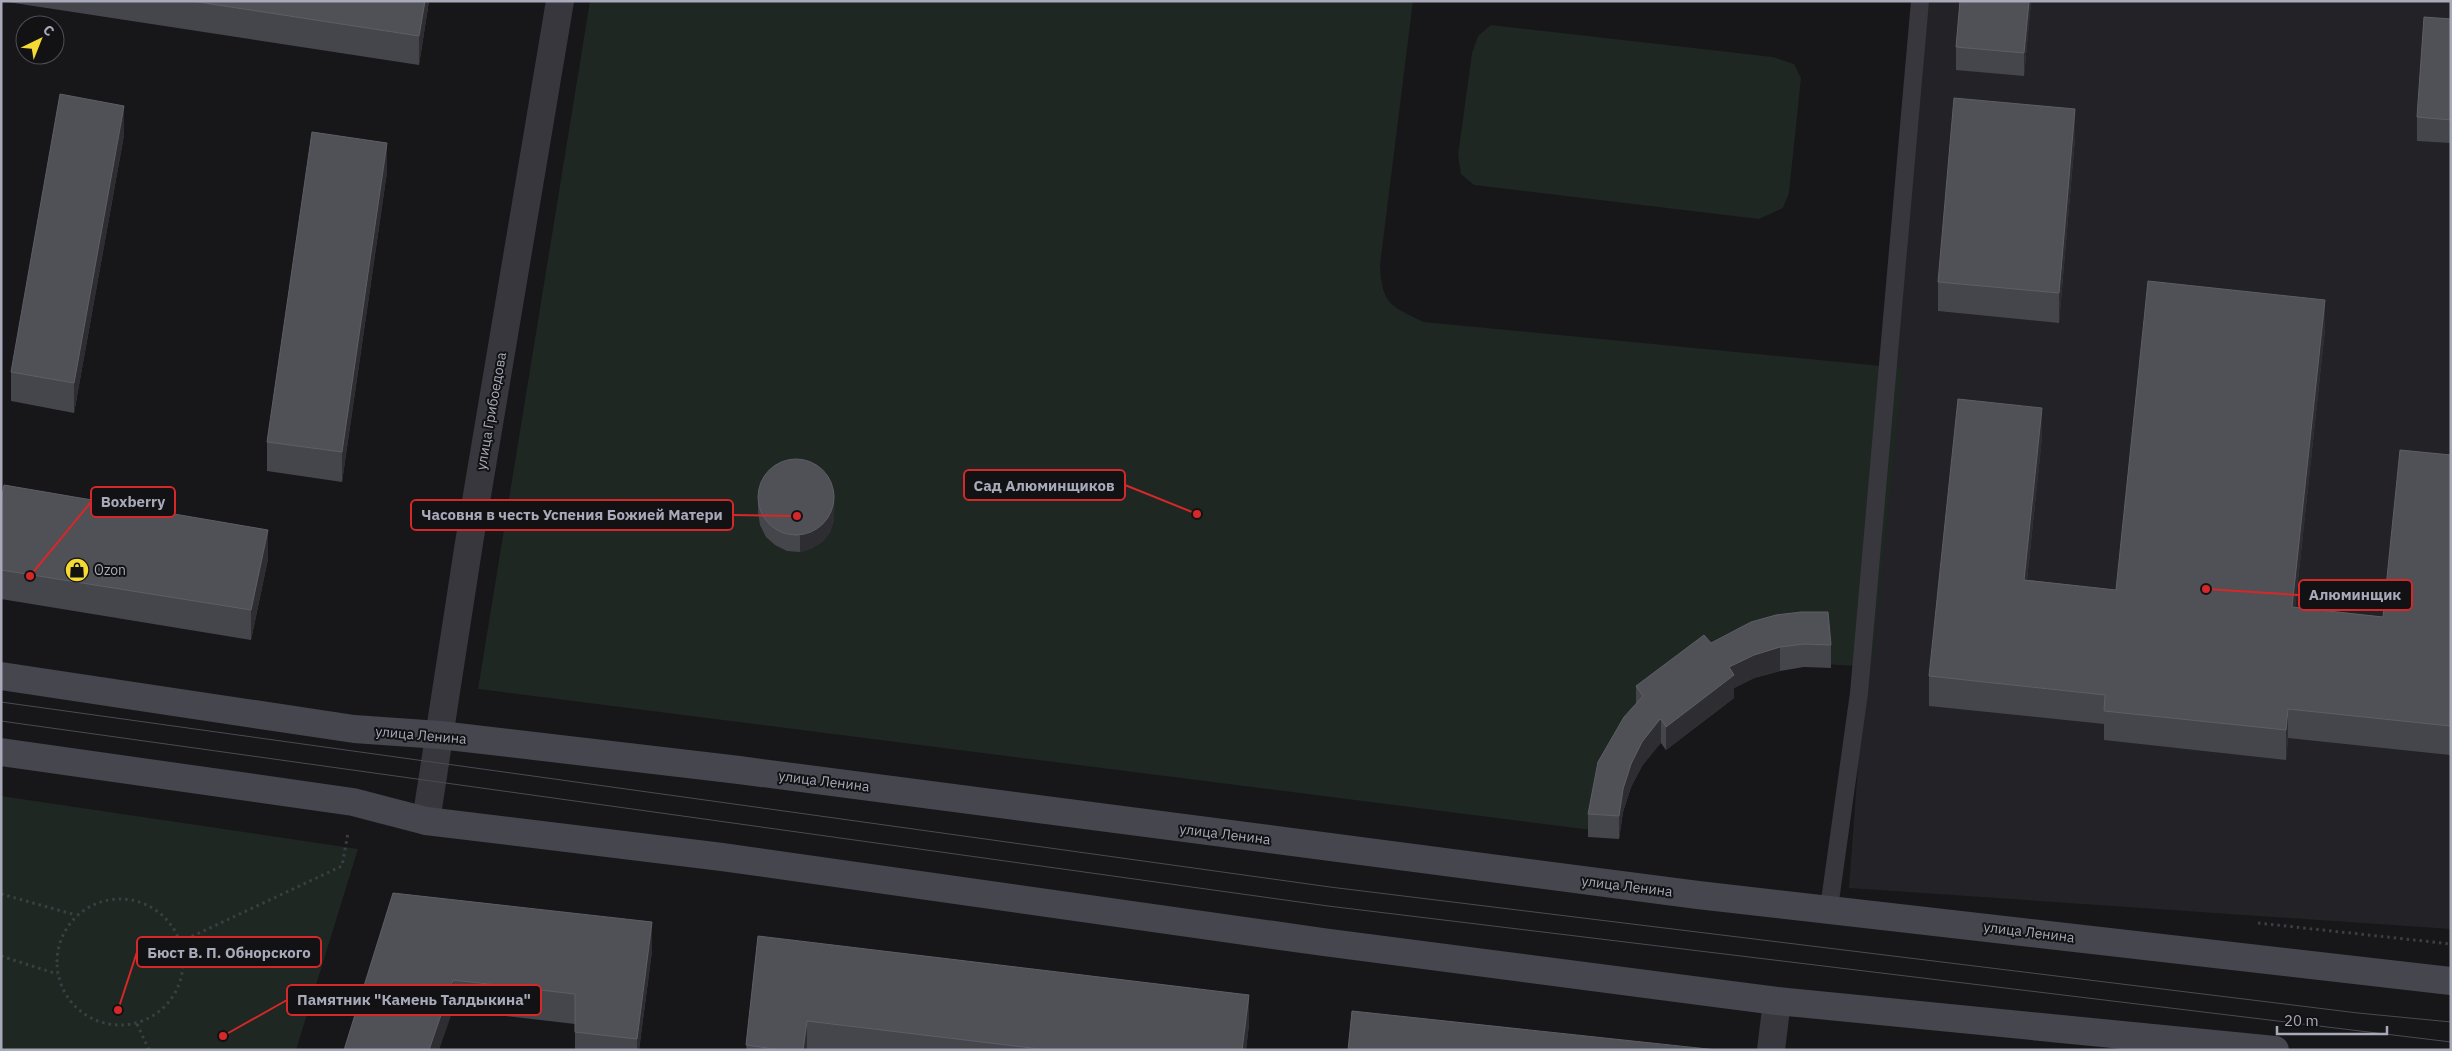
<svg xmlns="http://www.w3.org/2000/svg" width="2452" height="1051" viewBox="0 0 2452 1051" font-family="'IBM Plex Sans',sans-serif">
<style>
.built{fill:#232226}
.green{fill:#1e2721}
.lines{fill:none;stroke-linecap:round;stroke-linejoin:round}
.path{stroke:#3d3e45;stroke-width:3;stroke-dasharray:2.5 4;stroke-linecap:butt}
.lane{stroke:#38373e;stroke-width:18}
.street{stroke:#38373e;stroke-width:28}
.secondary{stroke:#45464e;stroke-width:28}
.tram{stroke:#4a4b53;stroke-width:1}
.wall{fill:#45464b}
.shaded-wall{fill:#2e2e32}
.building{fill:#505057;stroke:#5e5e66}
.labels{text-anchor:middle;stroke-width:4;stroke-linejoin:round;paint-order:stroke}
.street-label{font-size:14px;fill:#a8aab9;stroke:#121114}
.poi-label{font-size:14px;fill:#a8aab9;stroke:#121114;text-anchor:start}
.leader{fill:none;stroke:#d62828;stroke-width:2}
.callout-dot{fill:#d62828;stroke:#121114;stroke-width:2}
.callout{fill:#121114;stroke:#d62828;stroke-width:2}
.callout-label{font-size:15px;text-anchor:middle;font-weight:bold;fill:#a8aab9}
</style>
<rect width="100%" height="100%" fill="#171619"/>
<path class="built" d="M1914,1H2451V929L1849,888Z"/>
<path class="green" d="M590,1H1413L1380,265C1382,304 1390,306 1424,322L1903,368L1872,667L1773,661L1652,727L1599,831L478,689Z
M1491,25L1773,57L1794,64L1801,78L1789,193L1783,208L1759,219L1474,185L1461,174L1458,155L1472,53L1478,36Z
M1,796L358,849L296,1050H1Z"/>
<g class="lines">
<path class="path" d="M1,894L76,915
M57 962a63 63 0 1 1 126 0a63 63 0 1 1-126 0Z
M2258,923L2451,944
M180,942L342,866L348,833
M1,956L57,974
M137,1024L149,1050"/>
<path class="lane" d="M1829,908L1859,693L1920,1"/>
<path class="street" d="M426,821L469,543L560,1
M1771,1050L1777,1001"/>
<path class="secondary" d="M1,676L354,729L440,735L739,770L1698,895L2451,981
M1,752L353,802L426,821L722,857L1323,942L1692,990L1777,1001L2275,1050"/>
<path class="tram" d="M1,702L1330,887L2358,1013L2451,1022
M1,721L1328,906L2451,1042"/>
</g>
<path class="wall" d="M1,1H429L419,65Z
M1960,1H2031L2024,76L1956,70V47Z
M2451,19V143L2417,141V117Z
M124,135L74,413L11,401V372Z
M2075,138L2059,323L1938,311V282Z
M387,172L342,482L267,471V442Z
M2325,329L2295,608L2383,617L2451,455L2450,755L2288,738L2286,760L2104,740V724L1929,706V676L2042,437L2027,580L2116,590Z
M758,495L834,520L830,532L822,542L812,548L800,552L787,551L775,545L766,537L760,525L758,512Z
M1,502L268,559L251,640L1,599Z
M1801,612L1831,645V668L1804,667L1780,671L1754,678L1734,688V698L1666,750L1661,743L1659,744L1642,766L1631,787L1623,812L1619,839L1588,837V814L1636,705V686L1711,643Z
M393,893L652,951L639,1050H575V1024L453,1010Z
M758,936L1249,1024L1246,1050H746Z"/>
<path class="shaded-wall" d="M425,1H429L419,65V36Z
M2029,1H2031L2024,76V53Z
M124,106V135L74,413V383Z
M2075,109V138L2059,323V293Z
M387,143V172L342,482V452Z
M2325,300V329L2292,637V607Z
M2042,408V437L2024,609V580Z
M835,492L834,520L830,532L822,542L812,548L800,552V535Z
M268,530V559L251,640V610Z
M1780,647V671L1754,678L1734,688V698L1666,750V727L1729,667L1754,655Z
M2288,709V738L2286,760V730Z
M1661,719V743L1642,766L1631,787L1623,812L1619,839V816L1623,789L1631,764L1642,742Z
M2451,722V751L2450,755V726Z
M652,922V951L639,1050H637V1039Z
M453,980V1010L439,1050H429Z
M1249,995V1024L1246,1050H1242Z
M807,1021V1050H803Z"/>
<path class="building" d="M192,1H425L419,36Z
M1960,1H2029L2024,53L1956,47Z
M2424,17L2451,19V120L2417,117Z
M60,94L124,106L74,383L11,372Z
M1954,98L2075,109L2059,293L1938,282Z
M312,132L387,143L342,452L267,442Z
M2148,281L2325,300L2292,607L2383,617L2400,450L2451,455L2450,726L2288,709L2286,730L2104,711L2105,695L1929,676L1958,399L2042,408L2024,580L2116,590Z
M758 497a38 38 0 1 1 76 0a38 38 0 1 1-76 0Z
M4,485L268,530L251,610L1,570V502Z
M1801,612H1828L1831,645L1804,644L1780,647L1754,655L1729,667L1734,675L1666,727L1661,719L1659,720L1642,742L1631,764L1623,789L1619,816L1588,814L1598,762L1624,717L1643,696L1636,686L1704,635L1711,643L1751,622L1776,615Z
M393,893L652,922L637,1039L575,1032V994L453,980L429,1050H344Z
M758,936L1249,995L1242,1050H1048L807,1021L803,1050H782L746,1045Z
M1352,1011L1717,1050H1348Z"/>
<defs>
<g id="shop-disc" transform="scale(1.25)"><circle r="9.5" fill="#f4da33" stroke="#121114"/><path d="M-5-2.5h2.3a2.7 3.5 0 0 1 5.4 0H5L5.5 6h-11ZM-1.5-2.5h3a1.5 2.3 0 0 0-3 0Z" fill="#111"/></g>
</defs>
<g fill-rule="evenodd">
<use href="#shop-disc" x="77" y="570"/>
</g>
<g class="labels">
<g class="street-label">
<text transform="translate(491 411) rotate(-80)" y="5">улица Грибоедова</text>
<text transform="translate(421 735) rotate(5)" y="5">улица Ленина</text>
<text transform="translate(824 781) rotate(7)" y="5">улица Ленина</text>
<text transform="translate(1225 834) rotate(7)" y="5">улица Ленина</text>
<text transform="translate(1627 886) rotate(7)" y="5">улица Ленина</text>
<text transform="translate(2029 932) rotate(7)" y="5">улица Ленина</text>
</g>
<g class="poi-label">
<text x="94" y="575">Ozon</text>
</g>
</g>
<path class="leader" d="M1197 514L1125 485M30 576L91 502M797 516L733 515M2206 589L2299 595M118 1010L137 952M223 1036L287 1000"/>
<g class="callout-dot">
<circle cx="1197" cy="514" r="5"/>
<circle cx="30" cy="576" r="5"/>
<circle cx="797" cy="516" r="5"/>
<circle cx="2206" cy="589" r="5"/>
<circle cx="118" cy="1010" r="5"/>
<circle cx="223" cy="1036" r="5"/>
</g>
<g class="callout">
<rect x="964" y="470" width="161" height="30" rx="5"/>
<rect x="91" y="487" width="84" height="30" rx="5"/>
<rect x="411" y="500" width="322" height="30" rx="5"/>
<rect x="2299" y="580" width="113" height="30" rx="5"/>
<rect x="137" y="937" width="184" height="30" rx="5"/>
<rect x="287" y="985" width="254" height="30" rx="5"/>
</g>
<g class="callout-label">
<text x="1044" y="491">Сад Алюминщиков</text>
<text x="133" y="507">Boxberry</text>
<text x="572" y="520">Часовня в честь Успения Божией Матери</text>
<text x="2355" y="600">Алюминщик</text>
<text x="229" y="958">Бюст В. П. Обнорского</text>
<text x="414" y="1005">Памятник "Камень Талдыкина"</text>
</g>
<rect width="2452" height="1051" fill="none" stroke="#a8aab9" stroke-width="5"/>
<g transform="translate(40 40) rotate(43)"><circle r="24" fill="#121114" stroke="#4e4e56"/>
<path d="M0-4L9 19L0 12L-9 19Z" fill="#f4da33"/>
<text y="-8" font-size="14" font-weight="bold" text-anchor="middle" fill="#a8aab9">С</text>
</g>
<path d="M2277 1026v8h110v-8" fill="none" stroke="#a8aab9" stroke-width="2.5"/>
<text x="2284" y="1026" font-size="15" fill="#a8aab9" stroke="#121114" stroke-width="4" paint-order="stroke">20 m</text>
</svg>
